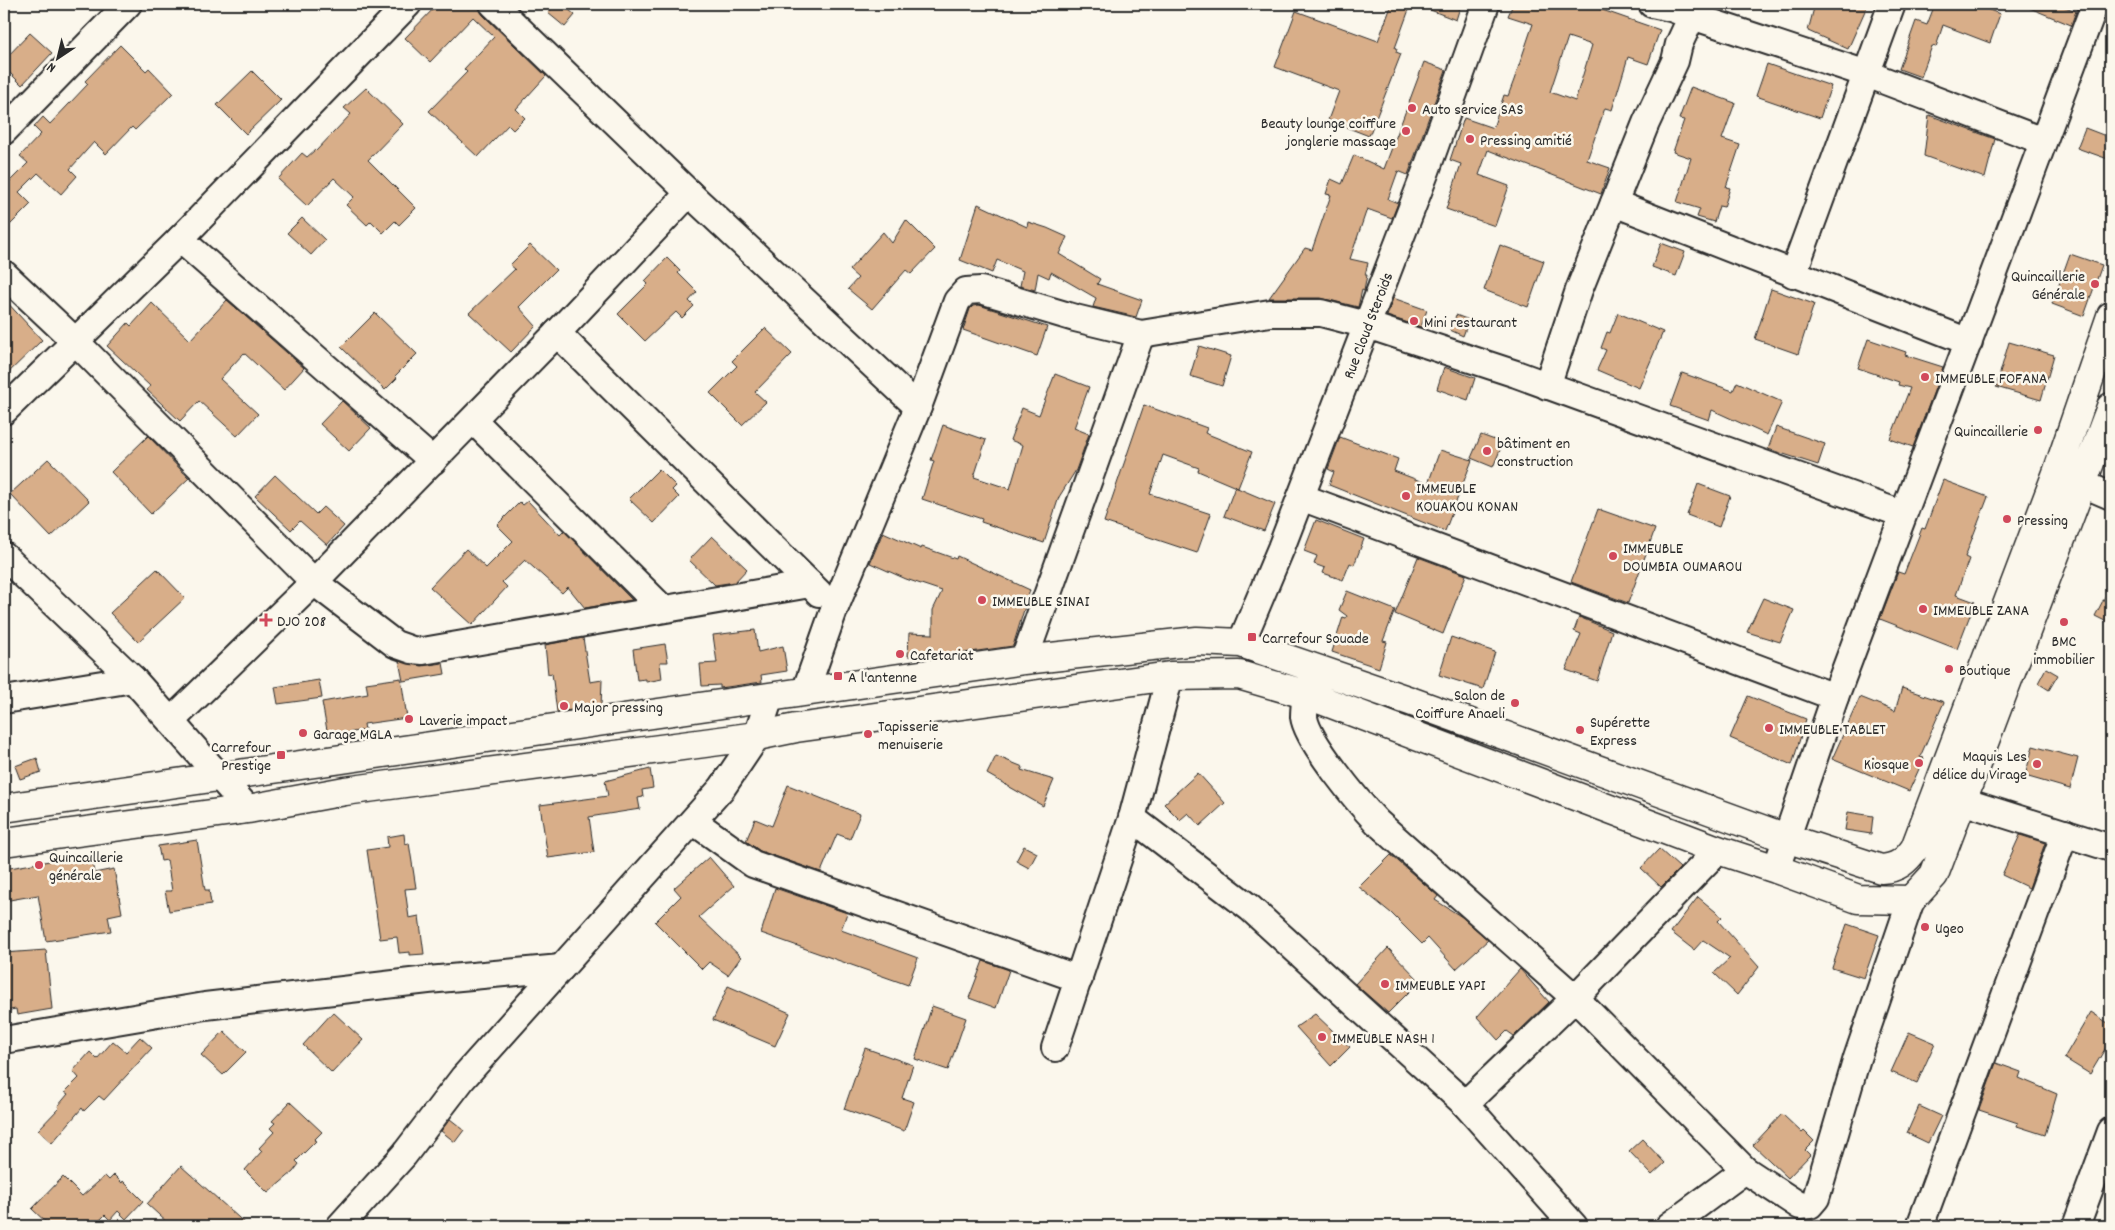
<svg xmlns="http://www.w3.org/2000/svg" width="2115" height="1230" viewBox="0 0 2115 1230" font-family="Dekko,sans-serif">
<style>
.building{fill:#d8ae89;stroke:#2b2b2b;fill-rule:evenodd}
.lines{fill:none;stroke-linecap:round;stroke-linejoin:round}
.minor-casing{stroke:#2b2b2b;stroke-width:30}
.major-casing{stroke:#2b2b2b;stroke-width:31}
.minor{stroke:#fbf7ec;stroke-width:26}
.major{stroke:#fbf7ec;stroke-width:28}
.poi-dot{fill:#d1495b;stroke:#fbf7ec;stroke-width:2}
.labels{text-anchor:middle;stroke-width:5;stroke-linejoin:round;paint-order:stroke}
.poi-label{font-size:16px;fill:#2b2b2b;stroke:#fbf7ec;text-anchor:start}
.street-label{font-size:16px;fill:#2b2b2b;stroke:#fbf7ec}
</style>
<rect width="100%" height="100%" fill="#fbf7ec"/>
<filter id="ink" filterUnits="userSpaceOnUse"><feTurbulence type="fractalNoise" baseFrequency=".02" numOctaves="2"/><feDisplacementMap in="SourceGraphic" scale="10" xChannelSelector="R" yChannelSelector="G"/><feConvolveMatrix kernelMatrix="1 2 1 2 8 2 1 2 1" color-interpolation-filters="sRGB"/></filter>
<g filter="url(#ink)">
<path class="building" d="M438,4H478L483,15L546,76L516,109L525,118L513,130L508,125L478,157L429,111L467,72L464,69L494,37L473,17L430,62L405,38Z
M555,4H562L575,15L565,27L548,13Z
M1392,4H1411L1395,48L1397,49L1396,52L1401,54L1369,136L1328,120L1339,91L1275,67L1296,11L1378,41Z
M1415,4H1461L1456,20Z
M1513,4H1585L1660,30L1648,64L1628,57L1612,110L1605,108L1587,160L1610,168L1601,194L1488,150L1479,175L1509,186L1495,226L1446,209L1461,164L1450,160L1464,118L1493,128L1504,95L1508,96L1514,80L1533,24L1508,16ZM1568,37L1592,45L1575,101L1550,92Z
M1815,4H1868L1848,49L1808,31Z
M1935,4H1973L2000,14L1990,43L1943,25L1936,47L1932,46L1921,77L1899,69L1916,21L1927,25Z
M2020,4H2057L2076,11L2071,25Z
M30,33L52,53L22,85L4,67V60Z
M120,45L146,71L149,68L173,93L135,130L132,127L106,154L94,142L70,169L77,176L61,194L38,173L19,192L31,204L4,231V177L9,182L28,163L20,156L41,134L34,127L43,117L50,124L88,84L85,81Z
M1424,62L1446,70L1408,175L1398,171L1388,199L1398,203L1392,218L1367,209L1350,259L1368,263L1365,275H1367L1364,291L1362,290L1358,307L1321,298H1269L1305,248L1312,250L1331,195L1326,194L1331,179L1342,184L1354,155L1384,169Z
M1767,64L1831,86L1820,118L1756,96Z
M252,71L281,100L246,134L217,105Z
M1691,87L1735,103L1722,139L1740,145L1726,187L1730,188L1724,207L1719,206L1714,222L1697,217L1700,209L1677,202L1691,158L1673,152L1684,120L1679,119Z
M366,88L403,124L368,160L416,208L399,225L395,221L383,233L371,221L367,225L346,205L354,197L334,178L307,206L278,179L302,153L307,157L315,150L316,151L351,114L344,108Z
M1929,115L1995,139L1985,178L1924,156Z
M2085,128L2111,138V152L2108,159L2077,148Z
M978,204L1027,227L1028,222L1047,228L1067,237L1059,254L1100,279L1097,284L1142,300L1136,317L1093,307L1096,298L1051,272L1049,278L1038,273L1035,290L1020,286L1023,271L997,260L992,273L960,260Z
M302,218L325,240L311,255L287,233Z
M906,220L935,249L911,274L906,270L872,309L848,289L858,278L849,270L883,232L892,243Z
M1661,243L1685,252L1676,276L1652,267Z
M530,245L556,270L519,307L536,326L511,352L469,313L515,269L510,265Z
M1500,245L1544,261L1528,307L1484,290Z
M2070,254L2102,265L2084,316L2052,304Z
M667,258L680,271L678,273L697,292L689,301L694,306L682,318L676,312L645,341L618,314L648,284L645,281Z
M1771,289L1814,304L1798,354L1755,339Z
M1393,298L1427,310L1421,327L1387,316Z
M4,299L42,340L4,377Z
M227,300L304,368L284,390L244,353L220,379L258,414L237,436L199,401L180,421L147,390L150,386L107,346L128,323L131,326L152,303L190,340Z
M979,305L1047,327L1037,356L963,330L970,309L973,306Z
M375,313L417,354L395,376L397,378L385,390L341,347Z
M1618,313L1663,332L1639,388L1597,370L1606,350L1601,348L1607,332L1610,333Z
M1456,315L1469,320L1463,336L1450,330Z
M765,328L792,354L755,392L766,402L742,425L710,393L737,366L732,361Z
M1868,339L1906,352L1905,355L1943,367L1913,447L1890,439L1910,388L1898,385L1899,382L1858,368Z
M2009,342L2054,355L2041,400L1996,387Z
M1199,346L1231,356L1222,386L1190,376Z
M1444,367L1475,378L1468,400L1437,389Z
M1682,373L1733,391L1737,382L1782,402L1767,435L1712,410L1709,420L1670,406Z
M1055,374L1089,387L1074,428L1089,434L1076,470L1059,497L1044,543L981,522L982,519L922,499L934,461L931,460L943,425L986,440L974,477L1010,489L1023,445L1010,440L1022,408L1039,415Z
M342,401L371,428L349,451L320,424Z
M1144,405L1207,428L1205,433L1252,452L1238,488L1198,471L1199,468L1163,455L1150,494L1211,514L1197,553L1104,522Z
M1776,427L1825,444L1818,465L1768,449Z
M1481,435L1503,443L1493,467L1471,458Z
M148,436L189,478L151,514L111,472Z
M1340,437L1398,459L1394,471L1428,484L1440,450L1472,460L1445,531L1329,485L1334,472L1328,469Z
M48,459L89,501L51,537L10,494Z
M659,469L676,486L672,490L679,497L654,523L629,499Z
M275,475L316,514L323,507L344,526L327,545L300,521L291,530L255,496Z
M1943,480L1988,497L1965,557L1969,559L1956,595L1975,602L1957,649L1880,619L1898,572L1904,574L1922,528L1925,529Z
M1698,484L1730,496L1719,527L1687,515Z
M1235,487L1275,504L1264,531L1224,516Z
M528,501L560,535L564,531L632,600L585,608L568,587L562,593L525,560L502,582L507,587L472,625L430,587L466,549L486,568L513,541L497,525L520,502L523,505Z
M1598,509L1655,529L1628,603L1571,582Z
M1316,520L1364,539L1354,565L1350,563L1343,580L1323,573L1325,568L1314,564L1317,556L1304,551Z
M883,532L921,549L922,547L956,559L957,556L1030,590L1013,646L935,657L908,656L909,633L933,634V610L942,591L906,579L870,563Z
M712,536L747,569L735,582L715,585L689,560Z
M1418,557L1466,575L1443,634L1395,614Z
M157,569L185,598L138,642L110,613Z
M2111,585V624L2095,616Z
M1347,591L1395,610L1383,641L1387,642L1379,668L1332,652L1343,617L1346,618L1347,616L1339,610Z
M1763,598L1794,610L1780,642L1747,632Z
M1579,617L1612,631L1597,681L1566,670L1581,634L1574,631Z
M755,630L758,652L783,646L787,671L761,675L762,682L720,688V685L702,686L700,664L717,663L713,635Z
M1451,637L1495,652L1483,689L1439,675Z
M583,638L590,682L602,680L601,706L557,712L552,673L548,674L545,645Z
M665,644L668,662H660L662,679L646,682V679L637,680L633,649Z
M399,661L422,666L443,663L445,674L403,681Z
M2046,668L2058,675L2049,690L2038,683Z
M401,678L407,718L364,724L365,730L328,736L322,702L368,694L366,683Z
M319,680L322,698L278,704L275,687Z
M1902,688L1944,702L1920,757L1924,758L1909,791L1832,759L1860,697L1895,711Z
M1748,696L1806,719L1792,765L1730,738Z
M2033,746L2078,758L2070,789L2025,776Z
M996,756L1023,767L1021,770L1054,780L1043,806L987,774Z
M37,758L41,772L20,779L15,766Z
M650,769L653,788L642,790L643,797L638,798L640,809L589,817L594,852L548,858L540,805L608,796L605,781Z
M1198,773L1225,803L1200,826L1188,813L1180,820L1164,804Z
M788,785L860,814L850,839L837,834L821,872L760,851L746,841L755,819L772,826Z
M1848,812L1873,816L1871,834L1845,830Z
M404,834L405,844L409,843L416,888L405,889L409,918L419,916L424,954L410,955V952L399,953L397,937L380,939L367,850L388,847L387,837Z
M2020,835L2045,843L2029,888L2002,875Z
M197,840L205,890H209L211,904L169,911L165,891H172L167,860L161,861L158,846Z
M1024,846L1037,853L1029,868L1016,861Z
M1659,849L1680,868L1661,887L1641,868Z
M1391,855L1438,896L1435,900L1462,917L1488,940L1456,969L1428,938L1422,944L1391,913L1359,887Z
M91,856L94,873L114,869L122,913L108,916L111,931L46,941L38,895L4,901V869L72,857V859Z
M709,857L734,886L699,917L741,957L728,975L709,962L702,969L655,922L681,896L674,888Z
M775,888L847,913L841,930L918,958L908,985L761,933Z
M1698,897L1722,917L1718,921L1759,967L1737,995L1714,973L1730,958L1703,940L1694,950L1671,932Z
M1847,924L1879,935L1864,978L1832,968Z
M1388,948L1420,981L1388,1013L1355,984Z
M46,950L52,1009L17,1015L16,1009L4,1011V953Z
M983,961L1009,970L996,1008L969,998Z
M1520,969L1549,1002L1514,1036L1507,1031L1498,1040L1477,1017Z
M728,986L790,1013L775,1046L713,1020Z
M932,1006L966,1018L948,1070L915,1059Z
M333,1012L363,1040L332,1073L303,1045Z
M2091,1012L2111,1025V1039L2090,1074L2064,1058Z
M1315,1014L1350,1047L1331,1066L1296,1027Z
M224,1031L246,1052L223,1075L201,1055Z
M1909,1032L1935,1043L1917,1083L1891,1072Z
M140,1037L152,1048L104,1100L99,1096L84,1111L82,1108L52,1143L38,1130L59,1108L58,1106L68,1094L65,1092L79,1078L73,1071L90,1052L97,1059L113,1041L126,1052Z
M865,1048L913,1065L902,1098L914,1102L904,1131L844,1109Z
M1996,1063L2021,1072L2019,1078L2057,1094L2045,1135L2017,1126L2018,1123L1979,1110Z
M290,1102L322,1132L314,1140L316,1141L296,1161L299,1164L293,1172L268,1193L245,1170L262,1151L259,1148L274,1132L270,1128L275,1123L272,1121Z
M1919,1106L1941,1116L1928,1143L1907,1133Z
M1782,1114L1802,1133L1804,1131L1814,1141L1805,1150L1810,1155L1788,1178L1753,1145Z
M450,1119L464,1130L455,1142L441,1131Z
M1642,1139L1665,1163L1652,1175L1629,1151Z
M181,1166L248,1226H171L147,1204Z
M114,1175L122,1183L123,1181L143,1201L126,1219L118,1211L110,1220L105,1215L94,1226H50L32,1209L63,1177L82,1196L105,1176L109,1180Z"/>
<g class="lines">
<g class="minor-casing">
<g id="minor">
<path d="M493,4L689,193L918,407"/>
<path d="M1692,16L1867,74L2043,141"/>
<path d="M4,131L128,4"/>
<path d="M1614,203L1969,342"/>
<path d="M180,239L433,461"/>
<path d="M4,274L76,342L314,582L395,644L412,650L423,651L810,584"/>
<path d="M1793,274L1892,4"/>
<path d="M557,333L819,593"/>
<path d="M1547,386L1579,290L1646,123L1675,61L1679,44L1692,16L1671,8L1652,4"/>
<path d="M4,411L180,239L408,4"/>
<path d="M473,420L663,609"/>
<path d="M2062,475L2111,496"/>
<path d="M1301,497L1835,697"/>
<path d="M4,556L133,679L248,809"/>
<path id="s1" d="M1241,643L1281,548L1367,325L1426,171L1486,4"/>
<path d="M1024,660L1141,334"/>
<path d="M805,692L834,610L918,407L957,301L966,291L981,290L1075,318L1141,334L1270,313H1321L1367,325L1516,374L1902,514"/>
<path d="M1308,695L1305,697C1305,703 1304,710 1304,717C1307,741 1359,803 1377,822L1575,998L1745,1170L1800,1206L1810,1205L1816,1198L1857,1058L1911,900"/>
<path d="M4,700L133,679"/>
<path d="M172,720L314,582L557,333L689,193"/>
<path d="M1962,801L2111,848"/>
<path d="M1132,818L1250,908L1465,1104L1574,1226"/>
<path d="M693,821L753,864L1079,979"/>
<path d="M1776,869L1835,697L2095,4"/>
<path d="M4,1040L205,1006L428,980L561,968"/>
<path d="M1055,1048L1132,818L1170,676"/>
<path d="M1465,1104L1575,998L1718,850"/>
<path d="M340,1226L404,1155L463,1078L722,788L757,736L770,697"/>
<path d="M1669,1226L1745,1170"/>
<path d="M1920,1226L2065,833"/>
<path d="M2076,1226L2111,1131"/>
</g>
</g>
<g class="major-casing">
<path id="major" d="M4,808L1024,660L1197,641L1241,643L1410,701L1786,838L1881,869C1898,868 1906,861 1915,848L2057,473L2111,316
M4,842L248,809L345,791L757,736L796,728L1170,676L1239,675L1308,695L1718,850L1776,869L1858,899L1911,900L1934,875L2111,407"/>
</g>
<use href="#minor" class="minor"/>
<use href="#major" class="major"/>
</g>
</g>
<g class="poi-dot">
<circle cx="1412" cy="108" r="5"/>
<circle cx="1406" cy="131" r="5"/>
<circle cx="1470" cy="139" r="5"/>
<circle cx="2095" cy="284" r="5"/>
<circle cx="1414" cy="321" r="5"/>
<circle cx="1925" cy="377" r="5"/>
<circle cx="2038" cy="430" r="5"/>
<circle cx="1487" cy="451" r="5"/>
<circle cx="1406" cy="496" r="5"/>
<circle cx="2007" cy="519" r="5"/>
<circle cx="1613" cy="556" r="5"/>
<circle cx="982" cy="600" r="5"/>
<circle cx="1923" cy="609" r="5"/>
<path d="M263.5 612.5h5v5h5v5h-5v5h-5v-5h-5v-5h5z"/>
<circle cx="2064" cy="622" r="5"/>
<rect x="1247" y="632" width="10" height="10" rx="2.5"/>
<circle cx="900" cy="654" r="5"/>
<circle cx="1949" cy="669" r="5"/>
<rect x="833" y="671" width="10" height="10" rx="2.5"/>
<circle cx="1515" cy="703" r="5"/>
<circle cx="564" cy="706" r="5"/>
<circle cx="409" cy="719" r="5"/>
<circle cx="1769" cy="728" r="5"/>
<circle cx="1580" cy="730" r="5"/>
<circle cx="303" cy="733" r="5"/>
<circle cx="868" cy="734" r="5"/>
<rect x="276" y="750" width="10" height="10" rx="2.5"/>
<circle cx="1919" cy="763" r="5"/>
<circle cx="2037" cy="764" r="5"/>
<circle cx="39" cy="865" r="5"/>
<circle cx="1925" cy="927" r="5"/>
<circle cx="1385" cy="984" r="5"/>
<circle cx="1322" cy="1037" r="5"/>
</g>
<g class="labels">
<g class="poi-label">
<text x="1422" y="114">Auto service SAS</text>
<text x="1396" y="128" text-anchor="end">Beauty lounge coiffure<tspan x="1396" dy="18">jonglerie massage</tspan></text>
<text x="1480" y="145">Pressing amitié</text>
<text x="2085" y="281" text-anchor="end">Quincaillerie<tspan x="2085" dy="18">Générale</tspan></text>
<text x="1424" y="327">Mini restaurant</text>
<text x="1935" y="383">IMMEUBLE FOFANA</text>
<text x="2028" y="436" text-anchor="end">Quincaillerie</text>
<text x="1497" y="448">bâtiment en<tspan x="1497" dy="18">construction</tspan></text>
<text x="1416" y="493">IMMEUBLE<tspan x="1416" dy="18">KOUAKOU KONAN</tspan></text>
<text x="2017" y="525">Pressing</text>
<text x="1623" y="553">IMMEUBLE<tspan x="1623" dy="18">DOUMBIA OUMAROU</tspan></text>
<text x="992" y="606">IMMEUBLE SINAI</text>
<text x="1933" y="615">IMMEUBLE ZANA</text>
<text x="277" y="626">DJO 208</text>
<text x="1262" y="643">Carrefour Souade</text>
<text x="2064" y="646" text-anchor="middle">BMC<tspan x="2064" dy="18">immobilier</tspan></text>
<text x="910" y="660">Cafetariat</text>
<text x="1959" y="675">Boutique</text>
<text x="848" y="682">A l'antenne</text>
<text x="1505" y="700" text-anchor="end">Salon de<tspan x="1505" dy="18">Coiffure Anaeli</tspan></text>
<text x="574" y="712">Major pressing</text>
<text x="419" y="725">Laverie impact</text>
<text x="1590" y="727">Supérette<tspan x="1590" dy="18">Express</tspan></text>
<text x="878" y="731">Tapisserie<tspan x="878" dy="18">menuiserie</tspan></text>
<text x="1779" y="734">IMMEUBLE TABLET</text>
<text x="313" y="739">Garage MGLA</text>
<text x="271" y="752" text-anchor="end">Carrefour<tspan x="271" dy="18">Prestige</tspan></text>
<text x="2027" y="761" text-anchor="end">Maquis Les<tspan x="2027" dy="18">délice du Virage</tspan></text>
<text x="1909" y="769" text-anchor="end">Kiosque</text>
<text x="49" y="862">Quincaillerie<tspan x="49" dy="18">générale</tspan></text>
<text x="1935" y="933">Ugeo</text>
<text x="1395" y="990">IMMEUBLE YAPI</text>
<text x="1332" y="1043">IMMEUBLE NASH 1</text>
</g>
<g class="street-label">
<text dy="6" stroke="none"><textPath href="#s1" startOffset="342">Rue Cloud Steroids</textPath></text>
</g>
</g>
<rect width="2115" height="1230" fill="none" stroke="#fbf7ec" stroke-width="20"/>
<rect x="10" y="10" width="2095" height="1210" fill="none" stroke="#2b2b2b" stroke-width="2" filter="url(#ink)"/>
<g transform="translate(58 58) rotate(215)" stroke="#fbf7ec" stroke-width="4" paint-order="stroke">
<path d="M0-4L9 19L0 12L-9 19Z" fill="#2b2b2b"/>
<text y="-8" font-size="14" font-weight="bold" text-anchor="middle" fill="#2b2b2b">N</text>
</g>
</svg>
